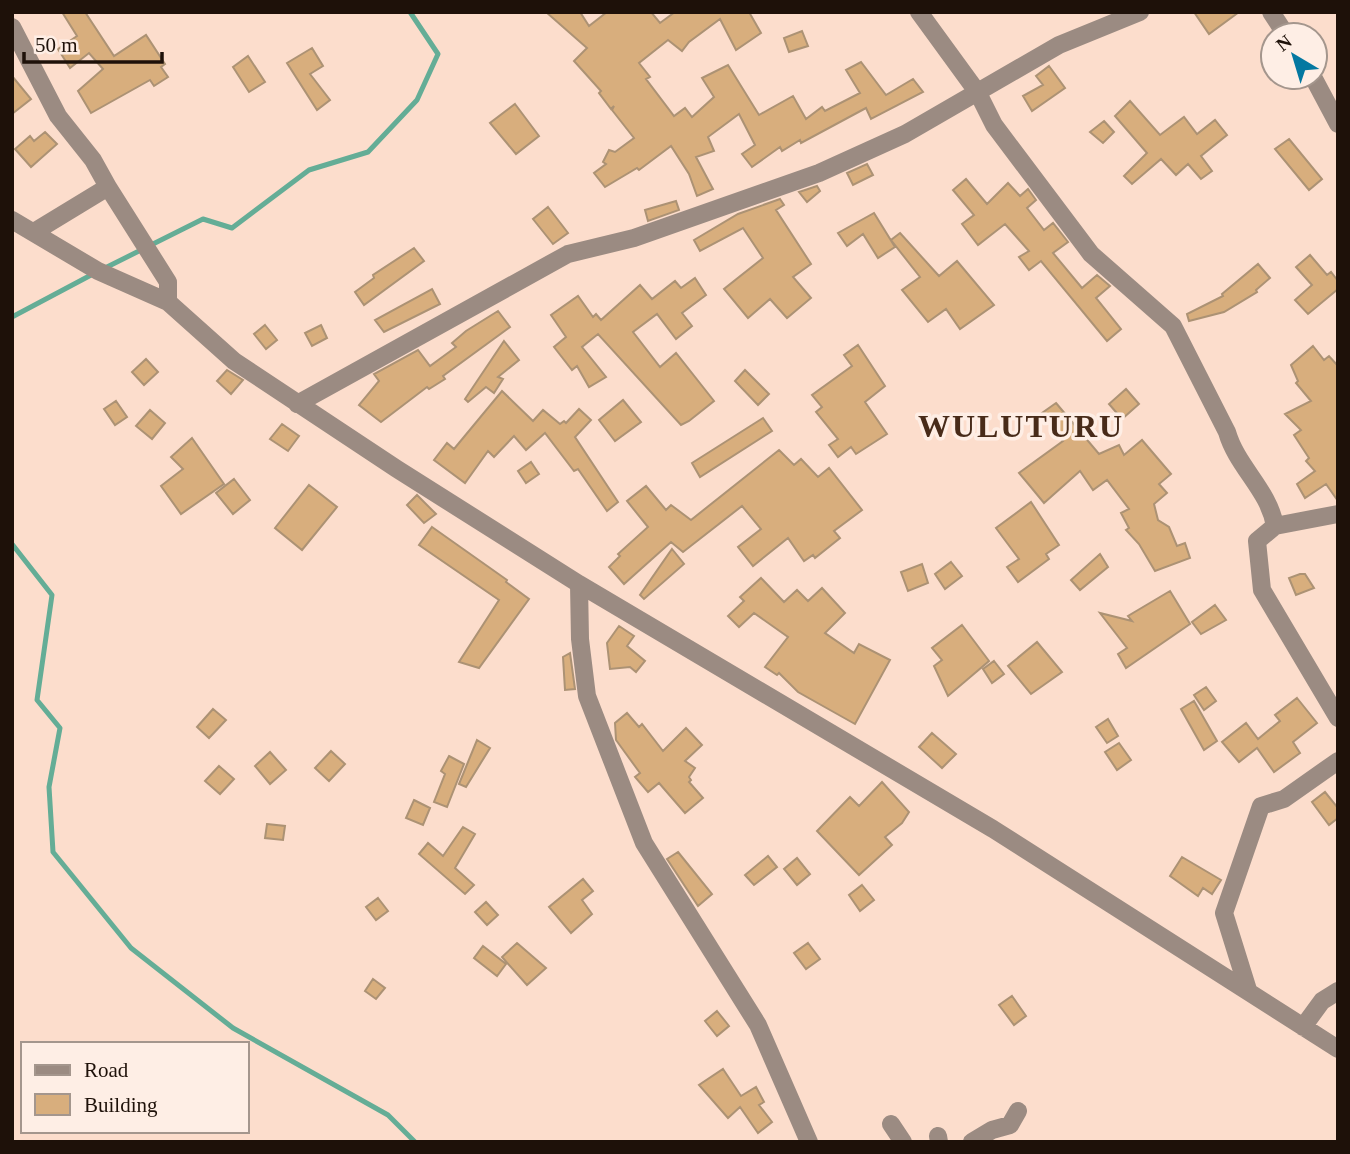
<svg xmlns="http://www.w3.org/2000/svg" width="1350" height="1154" viewBox="0 0 1350 1154" font-family="'Times New Roman',serif">
<style>
.lines{fill:none;stroke-linecap:round;stroke-linejoin:round}
.stream{stroke:#64ad96;stroke-width:5}
.building{fill:#d8ae7d;stroke:#ac9274;stroke-width:2}
.street{stroke:#9b8b82;stroke-width:18}
.labels{text-anchor:middle;stroke-width:7;stroke-linejoin:round;paint-order:stroke}
.district-label{font-size:32px;font-weight:bold;letter-spacing:2px;fill:#482b19;stroke:#feeee5}
</style>
<rect width="100%" height="100%" fill="#fcddcc"/>
<g class="lines">
<path class="stream" d="M105,268L203,219L232,228L309,170L368,152L417,100L438,54L410,12
M12,317L93,274
M12,544L52,595L37,700L60,728L49,787L53,852L131,948L233,1028L388,1115L415,1142"/>
</g>
<path class="building" d="M62,12H85L114,56L146,35L165,64L161,67L168,77L154,86L150,80L91,113L78,91L103,69L89,53L70,68L58,49L77,36Z
M546,12H580L589,26L607,12H651L660,23L675,12H749L761,33L736,50L720,19L689,42L682,51L668,40L639,63L650,77L646,79L674,116L685,108L692,117L714,97L702,78L728,65L759,115L793,96L806,119L822,107L825,111L860,93L846,70L861,62L886,95L913,79L923,92L871,119L866,108L801,143L800,140L782,151L780,147L752,167L742,154L755,145L739,114L708,137L714,151L696,157L713,189L697,196L689,174L671,146L639,170L637,168L605,187L594,173L606,164L603,162L609,150L615,152L634,138L612,110L614,106L611,109L599,93L601,91L574,61L587,48Z
M1194,12H1239L1209,34Z
M802,31L808,46L789,52L784,38Z
M312,48L323,66L310,74L330,100L317,110L287,63Z
M248,56L265,82L249,92L233,67Z
M1049,66L1065,88L1032,111L1023,96L1043,85L1036,76Z
M12,76L31,99L12,114Z
M1130,101L1160,135L1184,117L1197,134L1215,120L1227,135L1201,156L1212,171L1201,179L1188,164L1176,175L1161,159L1132,184L1124,176L1147,153L1115,116Z
M515,104L539,136L516,154L490,123Z
M1104,121L1114,132L1103,143L1090,132Z
M45,132L57,144L31,167L15,149L30,136L34,141Z
M1289,139L1322,179L1309,190L1275,149Z
M867,164L873,175L853,185L847,173Z
M966,179L987,204L1008,183L1020,196L1028,189L1036,200L1027,208L1044,230L1053,223L1068,242L1053,253L1082,288L1097,275L1110,286L1096,298L1121,329L1107,341L1041,261L1029,270L1019,257L1029,251L1005,224L978,245L962,224L974,215L953,190Z
M817,186L820,191L807,202L799,192Z
M780,199L784,205L776,210L811,264L793,277L811,298L787,318L770,299L748,318L724,289L763,258L743,228L700,251L694,240L738,214Z
M676,201L679,210L648,221L645,210Z
M548,207L568,233L553,244L533,219Z
M874,213L895,247L878,258L863,234L847,246L838,233Z
M900,233L939,276L957,261L994,305L960,329L946,309L928,322L902,290L920,277L891,240Z
M414,248L424,261L364,305L355,292L374,278L373,275Z
M1310,255L1327,275L1331,272L1338,281V289L1308,314L1295,300L1312,285L1296,267Z
M1258,264L1270,278L1256,290L1257,292L1224,312L1189,321L1187,314L1223,296L1222,294Z
M695,278L706,295L682,313L692,326L676,339L657,314L633,332L660,367L676,353L714,401L689,421L681,425L598,334L582,347L606,377L589,387L577,366L572,370L554,347L566,337L551,315L578,296L593,317L596,314L601,320L640,285L652,299L675,281L681,288Z
M432,289L440,304L384,332L375,320Z
M498,311L510,327L443,376L445,379L429,389L427,387L381,422L359,405L379,381L374,374L418,350L430,366L456,347L452,343L466,331Z
M265,325L277,340L266,349L254,334Z
M321,325L327,338L312,346L305,333Z
M504,341L519,360L498,377L503,379L494,393L486,387L468,402L465,399Z
M858,345L885,386L865,402L887,434L856,454L851,447L838,457L829,445L838,439L816,412L822,407L812,395L852,366L844,355Z
M1313,346L1324,360L1329,356L1338,366V501L1326,484L1305,498L1297,484L1315,471L1306,461L1309,458L1294,435L1301,430L1285,414L1311,401L1296,383L1298,381L1291,365Z
M146,359L158,372L144,385L132,372Z
M227,370L243,380L231,394L217,381Z
M745,370L769,394L758,405L735,381Z
M1126,389L1139,404L1122,419L1109,404Z
M502,391L533,421L543,410L560,424L564,421L566,423L579,409L591,420L575,437L618,502L607,511L578,469L574,471L545,433L526,450L514,436L494,457L488,451L465,483L434,460L447,443L454,449Z
M623,400L641,422L615,441L599,420Z
M116,401L127,417L115,425L104,409Z
M1056,403L1099,454L1119,445L1124,455L1142,440L1171,474L1159,484L1167,493L1154,504L1158,520L1169,527L1177,546L1185,543L1190,558L1155,571L1139,544L1126,530L1129,528L1121,513L1129,509L1107,480L1093,490L1080,471L1044,503L1030,486L1019,473L1063,441L1042,413Z
M150,410L165,423L152,439L136,426Z
M763,418L772,431L700,477L692,463Z
M282,424L299,436L288,451L270,439Z
M192,438L224,484L181,514L161,486L183,469L171,457Z
M779,450L794,465L801,459L818,477L829,468L862,510L834,531L840,538L815,558L813,555L804,561L788,538L753,566L738,547L761,529L742,506L683,552L671,542L624,584L609,567L620,556L618,554L648,527L627,501L646,486L666,510L671,505L691,520Z
M531,462L539,474L526,483L518,471Z
M234,479L250,500L233,514L216,493Z
M309,485L337,507L302,550L275,528Z
M417,495L436,514L424,523L407,505Z
M1031,502L1059,545L1046,554L1049,559L1018,582L1007,567L1019,559L996,528Z
M432,527L507,580L506,582L529,599L479,668L459,662L499,600L419,545Z
M672,549L684,564L644,599L640,595Z
M1100,554L1108,567L1080,590L1071,580Z
M951,562L962,576L945,589L935,574Z
M922,564L928,583L908,591L901,572Z
M1300,574H1305L1314,588L1296,595L1289,578Z
M761,578L784,602L797,590L808,601L822,588L845,613L825,633L854,653L859,644L890,660L855,724L798,692L779,673L777,675L765,667L788,637L754,613L739,627L728,616L744,601L740,597Z
M1170,591L1190,624L1126,668L1118,654L1127,648L1100,613L1132,621L1128,616Z
M1215,605L1226,620L1201,634L1192,622Z
M962,625L989,661L948,696L934,666L942,660L932,648Z
M619,626L634,636L627,646L645,661L636,672L630,667L610,669L607,643Z
M1037,642L1062,672L1031,694L1008,666Z
M570,653L575,689L565,690L563,657Z
M994,661L1004,674L992,683L983,669Z
M1206,687L1216,701L1204,710L1194,695Z
M1297,698L1317,723L1293,742L1300,753L1274,772L1257,748L1239,762L1222,742L1246,723L1258,739L1280,721L1275,715Z
M1194,701L1217,741L1204,750L1181,709Z
M213,709L226,720L209,738L197,727Z
M627,713L639,727L642,724L663,751L686,728L702,745L685,761L695,768L689,777L691,780L689,782L703,798L685,813L659,783L648,792L635,777L640,773L616,740L615,723Z
M1108,719L1118,736L1107,743L1096,727Z
M932,733L956,754L942,768L919,747Z
M477,740L490,748L466,787L459,784Z
M1119,743L1131,760L1117,770L1105,752Z
M331,751L345,764L329,781L315,768Z
M270,752L286,770L270,784L255,766Z
M449,756L464,764L447,807L434,802L445,774L441,771Z
M219,766L234,779L220,794L205,781Z
M882,782L909,812L902,823L885,837L892,845L859,875L817,831L850,797L859,806Z
M1325,792L1338,808V818L1329,825L1312,802Z
M414,800L430,808L423,825L406,818Z
M267,824L285,826L283,840L265,838Z
M463,827L475,834L455,868L474,885L465,894L419,854L428,843L443,856Z
M678,852L712,894L698,906L667,859Z
M768,856L777,867L754,885L745,875Z
M1182,857L1221,880L1212,894L1203,888L1198,896L1170,876Z
M797,858L810,874L797,885L784,869Z
M583,879L593,891L582,900L592,914L571,933L549,907Z
M862,885L874,900L860,911L849,895Z
M378,898L388,911L376,920L366,907Z
M486,902L498,915L487,925L475,912Z
M517,943L546,968L527,985L502,957Z
M808,943L820,959L806,969L794,953Z
M483,946L506,964L497,976L474,958Z
M373,979L385,988L376,999L365,991Z
M1012,996L1026,1016L1014,1025L999,1005Z
M717,1011L729,1026L717,1036L705,1021Z
M723,1069L741,1096L756,1087L764,1102L759,1105L772,1122L758,1133L740,1107L728,1118L699,1085Z"/>
<g class="lines">
<path class="street" d="M919,12L978,93L994,125L1091,254L1173,326L1227,432C1237,467 1269,490 1275,526L1257,541L1262,590L1338,718
M1271,12L1286,35
M12,27L58,116L93,160L108,187L34,232
M1313,77L1338,124
M108,187L168,282V302
M12,220L98,271L168,302L234,361L397,469L579,584L993,829L1338,1049
M297,404L568,254L634,238L819,173L905,134L1059,45L1140,12
M1275,526L1338,514
M579,584L580,639L587,696L644,843L758,1025L809,1142
M1248,990L1224,913L1261,806L1284,799L1338,761
M1303,1027L1322,1001L1338,991
M891,1124L903,1142
M938,1136L939,1142
M972,1142L992,1130L1010,1125L1018,1111"/>
</g>
<g class="labels">
<g class="district-label">
<text x="1021" y="437">WULUTURU</text>
</g>
</g>
<rect width="1350" height="1154" fill="none" stroke="#1e1109" stroke-width="28"/>
<rect x="21" y="1042" width="228" height="91" fill="#feeee5" stroke="#a4968d" stroke-width="2"/>
<rect x="35" y="1065" width="35" height="10" fill="#9b8b82" stroke="#a4968d" stroke-width="2"/>
<text x="84" y="1077" font-size="21" fill="#1e1109">Road</text>
<rect x="35" y="1094" width="35" height="21" fill="#d8ae7d" stroke="#a4968d" stroke-width="2"/>
<text x="84" y="1112" font-size="21" fill="#1e1109">Building</text>
<g transform="translate(1294 56) rotate(322)"><circle r="33" fill="#feeee5" stroke="#a4968d" stroke-width="2"/>
<path d="M0-5L12 26L0 18L-12 26Z" fill="#0478a1"/>
<text y="-10" font-size="19" font-weight="bold" text-anchor="middle" fill="#1e1109">N</text>
</g>
<path d="M24 52v10h138v-10" fill="none" stroke="#1e1109" stroke-width="3.5"/>
<text x="35" y="52" font-size="21" fill="#1e1109" stroke="#feeee5" stroke-width="5" paint-order="stroke">50 m</text>
</svg>
